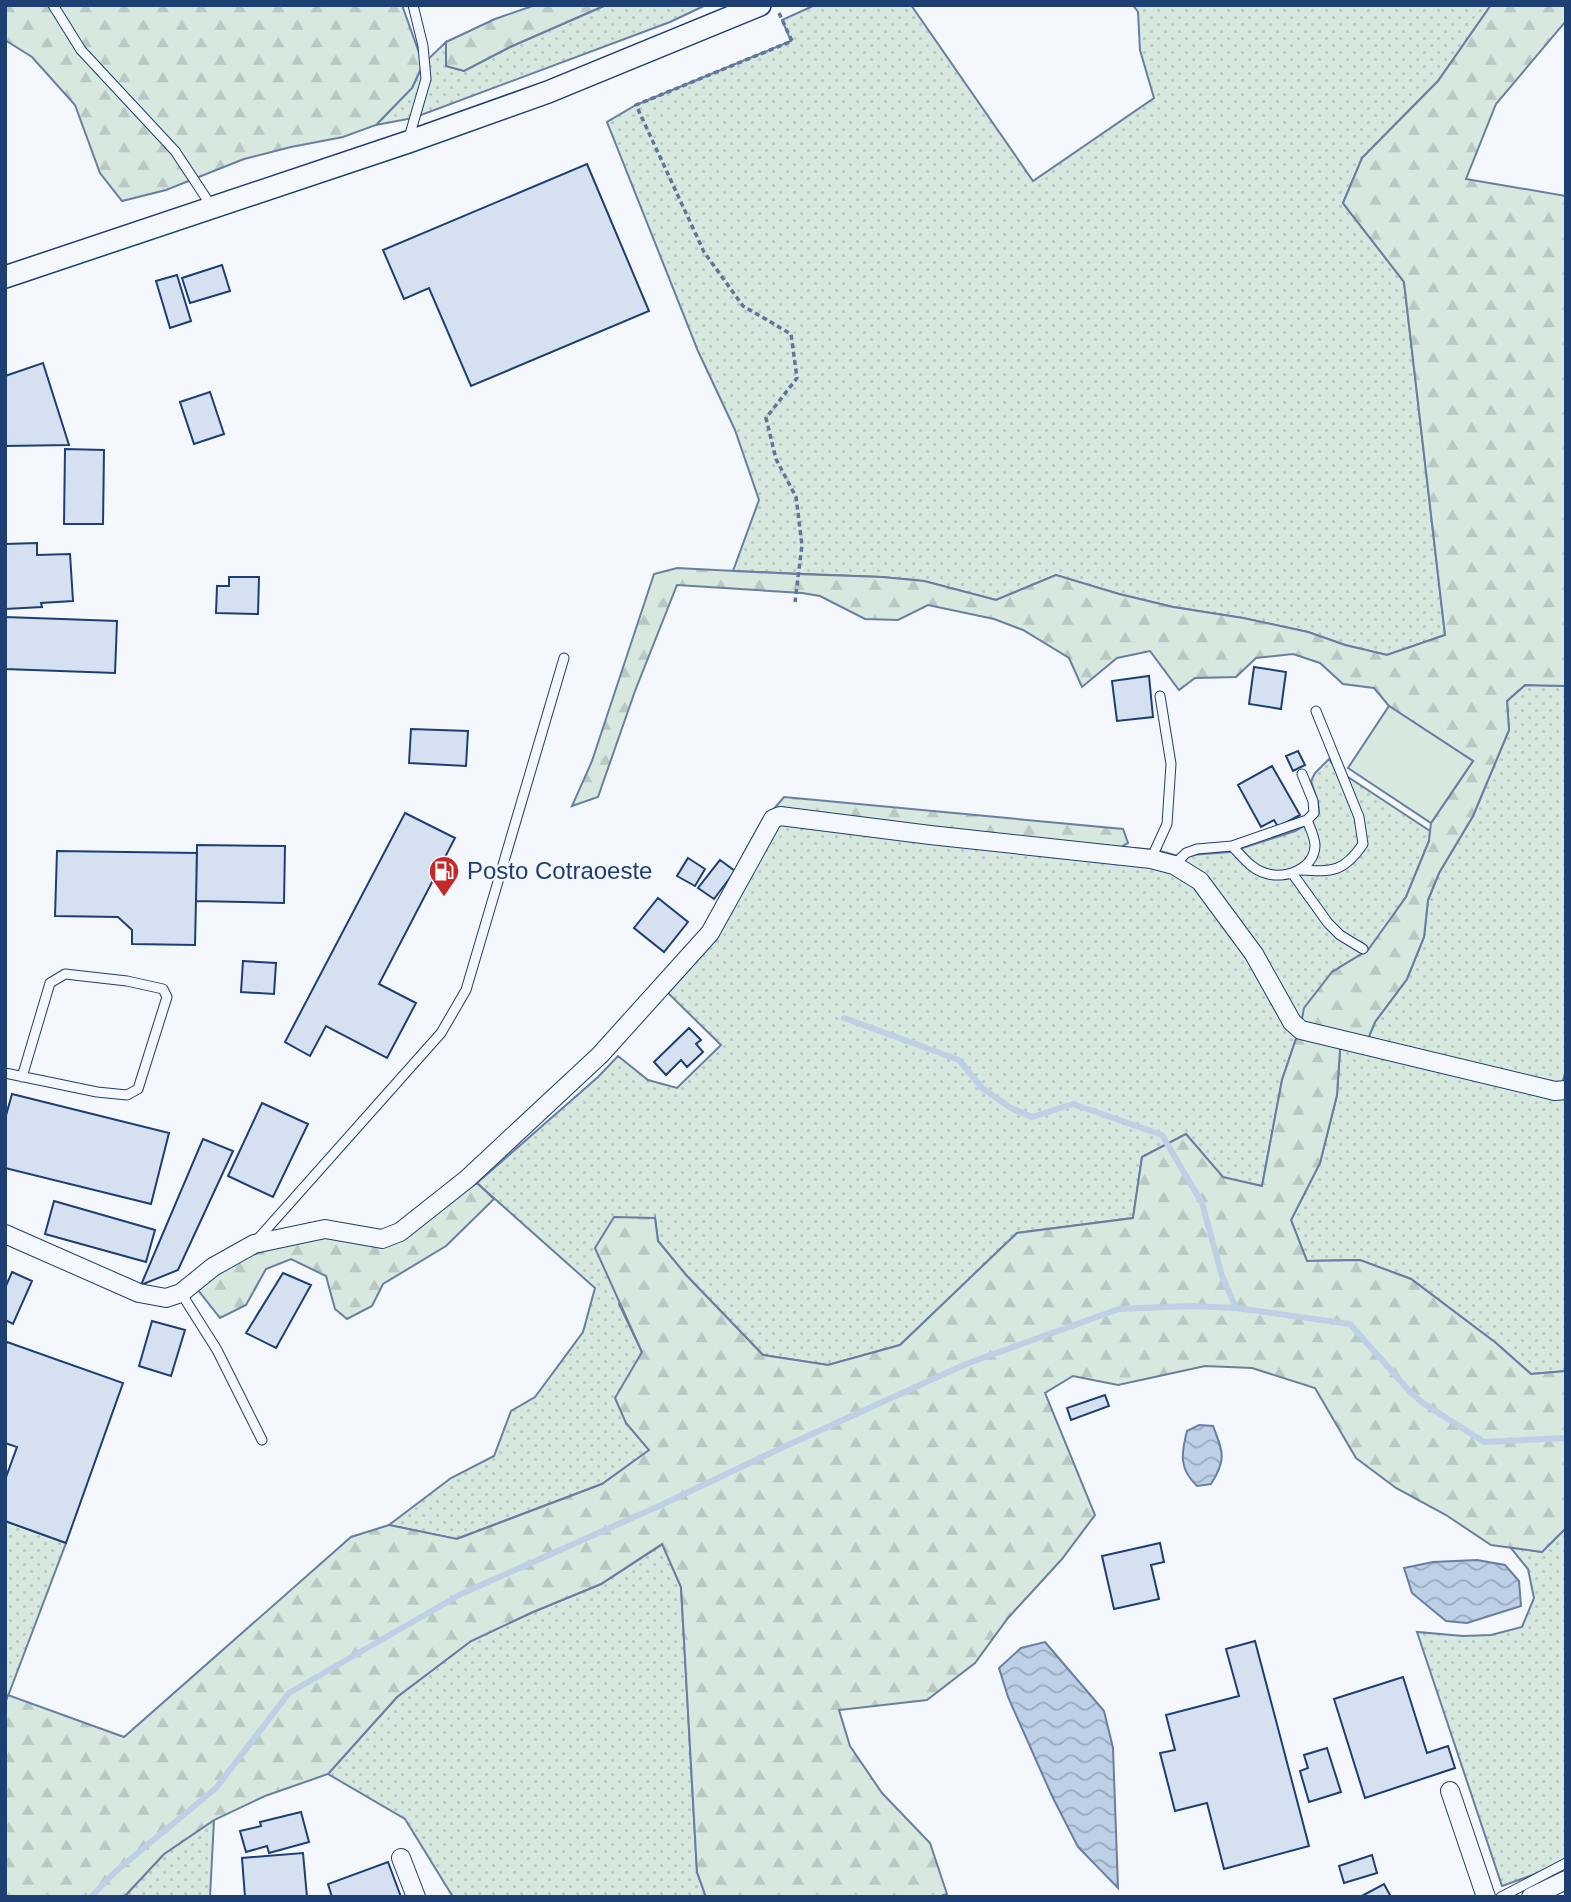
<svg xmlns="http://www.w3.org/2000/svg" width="1571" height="1902" viewBox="0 0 1571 1902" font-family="Helvetica,sans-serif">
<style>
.grass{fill:url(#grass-dots);stroke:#687fa3;stroke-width:2}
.forest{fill:url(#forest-firs);stroke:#687fa3;stroke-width:2}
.garden{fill:#d7e8df;stroke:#687fa3;stroke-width:2}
.water{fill:url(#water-waves);stroke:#687fa3;stroke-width:2}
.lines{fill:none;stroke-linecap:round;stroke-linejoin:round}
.stream{stroke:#bed0e5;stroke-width:6}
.building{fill:#d5e0f0;stroke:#1d3f73;stroke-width:2}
.service-casing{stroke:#1d3f73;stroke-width:11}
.minor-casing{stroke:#1d3f73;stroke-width:20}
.tertiary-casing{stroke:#1d3f73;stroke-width:24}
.path{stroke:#5e769c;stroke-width:3.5;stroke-dasharray:5 3.5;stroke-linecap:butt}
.service{stroke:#f4f7fb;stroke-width:9}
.minor{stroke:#f4f7fb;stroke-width:18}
.tertiary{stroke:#f4f7fb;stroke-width:21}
.labels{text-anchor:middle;stroke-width:5;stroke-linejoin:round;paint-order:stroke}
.poi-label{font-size:24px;fill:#1d3f73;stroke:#f4f7fb;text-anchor:start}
</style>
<defs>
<pattern id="grass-dots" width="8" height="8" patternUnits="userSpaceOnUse" patternTransform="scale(1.75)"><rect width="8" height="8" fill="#d7e8df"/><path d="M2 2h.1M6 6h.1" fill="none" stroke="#b8c8c3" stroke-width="1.8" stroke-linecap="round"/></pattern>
<pattern id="forest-firs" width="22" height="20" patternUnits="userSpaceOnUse" patternTransform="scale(1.75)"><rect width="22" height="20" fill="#d7e8df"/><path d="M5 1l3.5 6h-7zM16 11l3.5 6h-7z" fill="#b8c8c3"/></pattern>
<pattern id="water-waves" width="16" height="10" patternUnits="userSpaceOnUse" patternTransform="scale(1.75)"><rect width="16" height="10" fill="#bed0e5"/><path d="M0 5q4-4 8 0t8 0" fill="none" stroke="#9aaabe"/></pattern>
</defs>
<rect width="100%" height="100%" fill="#f4f7fb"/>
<path class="grass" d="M606,5H706L670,22L413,118L376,125L412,88L423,64L446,42V66L464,71L510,47Z
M815,5H911L1033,181L1154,98L1140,50L1138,12L1133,5H1491L1438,81L1362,158L1343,203L1404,282L1445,635L1387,655L1345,645L1308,632L1243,618L1173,607L1119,594L1056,575L996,600L924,581L882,577L733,571L759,500L735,430L698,351L607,122L636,105L791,41L782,20Z
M1525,685L1566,686V1071L1561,1086L1566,1088V1371L1531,1374L1496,1343L1411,1279L1360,1260L1307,1261L1291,1220L1320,1163L1337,1095L1341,1035L1368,1039L1375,1022L1407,979L1424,937L1428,900L1439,873L1473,816L1509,730L1507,701Z
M1329,759L1336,769L1430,831L1429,841L1406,897L1381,933L1368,950L1332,972L1301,1024L1282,1080L1262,1186L1223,1178L1186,1134L1142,1157L1133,1218L1017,1233L900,1345L828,1365L763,1355L686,1275L658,1241L655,1218L619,1304L642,1352L626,1423L650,1450L602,1484L456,1539L389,1525L451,1478L494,1456L511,1411L535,1397L583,1332L595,1288L477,1183L598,1077L618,1056L648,1080L677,1088L721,1045L668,993L716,939L772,811L930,831L1157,850L1178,856L1230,852L1295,831L1308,824L1319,813L1318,802L1311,781L1315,773Z
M5,1521L66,1543L5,1704Z
M1566,1528V1863L1502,1886L1417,1632L1463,1636L1491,1635L1522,1627L1534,1598L1528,1569L1510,1547L1542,1552Z
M663,1544L681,1587L697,1872L706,1897H453L405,1819L328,1774L397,1697L471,1641L533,1612L601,1584Z
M214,1820L210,1897H124L164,1854Z"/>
<path class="forest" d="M5,5H402L423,64L412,88L376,125L343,137L291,147L244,159L166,190L122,201L100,173L75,105L32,57L5,40Z
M535,5H606L510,47L464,71L446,66V42L495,19Z
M1491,5H1566V21L1496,104L1466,179L1566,196V686L1525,685L1507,701L1509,730L1473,816L1439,873L1428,900L1424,937L1407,979L1375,1022L1368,1039L1341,1035L1337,1095L1320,1163L1291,1220L1307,1261L1360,1260L1411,1279L1496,1343L1531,1374L1566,1371V1528L1542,1552L1491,1545L1446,1515L1396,1488L1356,1458L1315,1388L1252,1368L1205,1366L1118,1385L1073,1376L1045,1393L1095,1515L1062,1559L1008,1618L975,1663L927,1700L839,1710L850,1746L882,1793L930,1843L947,1894L938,1897H706L697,1872L681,1587L662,1544L601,1584L533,1612L471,1641L397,1697L328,1774L265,1796L214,1820L164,1854L124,1897H5V1704L8,1695L124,1737L351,1537L389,1525L457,1539L602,1484L649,1450L626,1423L615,1398L642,1352L595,1248L614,1217L655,1218L658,1241L686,1275L763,1355L828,1365L900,1345L1017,1233L1133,1218L1142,1157L1186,1134L1223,1177L1262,1186L1282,1080L1301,1024L1304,1008L1332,972L1368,950L1406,897L1429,841L1431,823L1473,761L1389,706L1374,688L1343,684L1320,663L1293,654L1256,658L1236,677L1195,678L1179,690L1150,651L1117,658L1082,687L1069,658L1023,630L994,619L928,605L898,620L865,619L820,596L802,593L677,585L635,691L598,797L572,806L592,761L654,574L677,568L796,574L882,577L924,581L996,600L1056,575L1119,594L1173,607L1243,618L1308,632L1345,645L1387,655L1445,635L1404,282L1343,203L1362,158L1438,81Z
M784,797L1123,829L1128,843L1121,847L772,811Z
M477,1183L494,1199L446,1246L383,1284L372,1306L347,1319L335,1309L326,1276L291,1259L266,1269L246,1305L220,1318L198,1290L215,1273L257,1253L321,1235L388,1244Z"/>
<path class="garden" d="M1389,706L1473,761L1431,823L1348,768Z"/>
<path class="water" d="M1199,1425L1213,1426C1223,1452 1227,1459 1211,1484L1197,1486C1179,1469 1181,1454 1187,1431Z
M1477,1560L1505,1565L1519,1581L1521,1606L1467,1623L1446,1621L1412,1593L1404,1568L1433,1562Z
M1045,1642L1104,1711L1113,1748L1118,1888L1078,1847L1052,1796L1008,1697L999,1668L1021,1648Z"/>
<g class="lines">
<path class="stream" d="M844,1018L959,1060L982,1088L1011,1108L1032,1117L1073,1104L1162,1135L1202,1203L1222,1276L1236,1308
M91,1897L115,1872L216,1788L289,1693L461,1594L659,1506L777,1450L966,1364L1119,1309L1191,1306L1236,1308L1350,1324L1411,1393L1423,1403L1484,1442L1566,1438"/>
</g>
<path class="building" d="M587,164L649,311L471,386L429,288L404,299L383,250Z
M222,265L230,291L190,303L182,278Z
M177,275L191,321L170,328L156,281Z
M43,363L69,445L5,446V376Z
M210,392L224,434L194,444L180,402Z
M65,449L104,450L103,524H64Z
M37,543V555L70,554L73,601L41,603L42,607L5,609V544Z
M229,577H259L258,614L216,613L217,586H229Z
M5,617L117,621L115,673L5,669Z
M1254,667L1286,672L1281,709L1249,704Z
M1149,676L1153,717L1117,721L1112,681Z
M411,729L468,731L466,766L409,763Z
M1298,751L1305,765L1293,771L1286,756Z
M1272,766L1300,815L1278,827L1274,820L1261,827L1238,785Z
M405,813L455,838L379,984L416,1003L387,1058L326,1026L310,1056L285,1042Z
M197,845L285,846L284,903L196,901Z
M57,851L197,853L195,945L132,944V930L118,917L55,916Z
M688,858L705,869L695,886L677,876Z
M720,860L735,871L714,899L698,888Z
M658,898L688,922L664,952L634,928Z
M243,961L276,963L274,994L241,992Z
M689,1028L701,1040L696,1044L703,1052L687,1067L681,1060L666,1075L654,1062Z
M12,1094L169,1133L151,1204L5,1168V1119Z
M262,1103L308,1124L273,1197L228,1176Z
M203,1139L233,1151L178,1270L141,1285Z
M54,1201L155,1230L146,1262L45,1234Z
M12,1272L32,1281L13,1324L5,1320V1288Z
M283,1273L311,1285L276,1348L246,1333Z
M152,1321L185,1330L171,1376L139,1366Z
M7,1342L123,1383L66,1543L5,1521V1480L17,1447L5,1443V1346Z
M1105,1395L1109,1406L1071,1420L1067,1408Z
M1160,1543L1164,1562L1151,1565L1159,1599L1114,1609L1102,1556Z
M1255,1641L1309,1846L1224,1869L1207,1803L1175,1811L1160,1753L1175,1750L1166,1715L1239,1696L1226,1649Z
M1403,1677L1427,1753L1448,1746L1455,1768L1365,1798L1334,1699Z
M1327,1748L1341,1792L1309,1802L1300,1771L1308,1768L1304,1755Z
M301,1812L309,1842L269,1853L267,1846L246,1852L240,1831L261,1826L260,1822Z
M303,1853L307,1897H245L242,1858Z
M1372,1855L1377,1873L1344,1883L1339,1866Z
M388,1862L401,1897H332L328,1884Z
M1384,1884L1391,1897H1360Z"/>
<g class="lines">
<g class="service-casing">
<path id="service" d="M53,5L81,50L175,151L212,207
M408,141L426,79L423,46L413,5
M1232,846C1242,856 1251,869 1265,873C1285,880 1314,869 1315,846C1315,837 1310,828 1307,820
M1151,859L1167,824L1171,764L1160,696
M1174,865L1186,853L1197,849L1232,846L1307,820L1314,813L1313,801L1302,774
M1301,870C1333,872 1344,872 1363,844L1359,817L1316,711
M1292,873L1328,923L1340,935L1363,949
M5,1073L97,1092L127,1095L138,1089L167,997L163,989L127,981L65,974L50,983L22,1077
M257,1240L441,1033L466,990L564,658
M181,1293L217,1350L262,1440
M1501,1897L1566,1863"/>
</g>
<g class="minor-casing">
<path id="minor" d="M5,1234L139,1293L166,1298L181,1293L213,1267L254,1244L325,1229L382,1239L400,1232L467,1179L600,1055L710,933L773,819L780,816L930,835L1151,859L1174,865L1200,881L1254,954L1292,1022L1301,1030L1555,1091L1566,1090
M1450,1791L1486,1897
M401,1858L416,1897
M1531,1897L1566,1880"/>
</g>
<g class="tertiary-casing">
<path id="tertiary" d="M5,277L408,142L548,92L760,5"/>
</g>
<path class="path" d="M779,13L792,41L636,105L704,252L743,306L791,334L797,378L766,418L776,459L796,497L802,545L795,602"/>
<use href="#service" class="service"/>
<use href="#minor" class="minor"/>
<use href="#tertiary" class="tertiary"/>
</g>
<defs>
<g id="fuel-pin" transform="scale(1.575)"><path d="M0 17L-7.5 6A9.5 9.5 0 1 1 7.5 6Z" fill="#c62828" stroke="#f4f7fb"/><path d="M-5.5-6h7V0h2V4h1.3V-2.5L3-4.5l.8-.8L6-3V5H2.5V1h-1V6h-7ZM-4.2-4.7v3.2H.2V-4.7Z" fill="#fff"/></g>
</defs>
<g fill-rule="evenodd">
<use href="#fuel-pin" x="444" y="871"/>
</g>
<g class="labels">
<g class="poi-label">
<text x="467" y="879">Posto Cotraoeste</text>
</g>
</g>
<rect width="1571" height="1902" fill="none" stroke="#1d3f73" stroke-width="14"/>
</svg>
